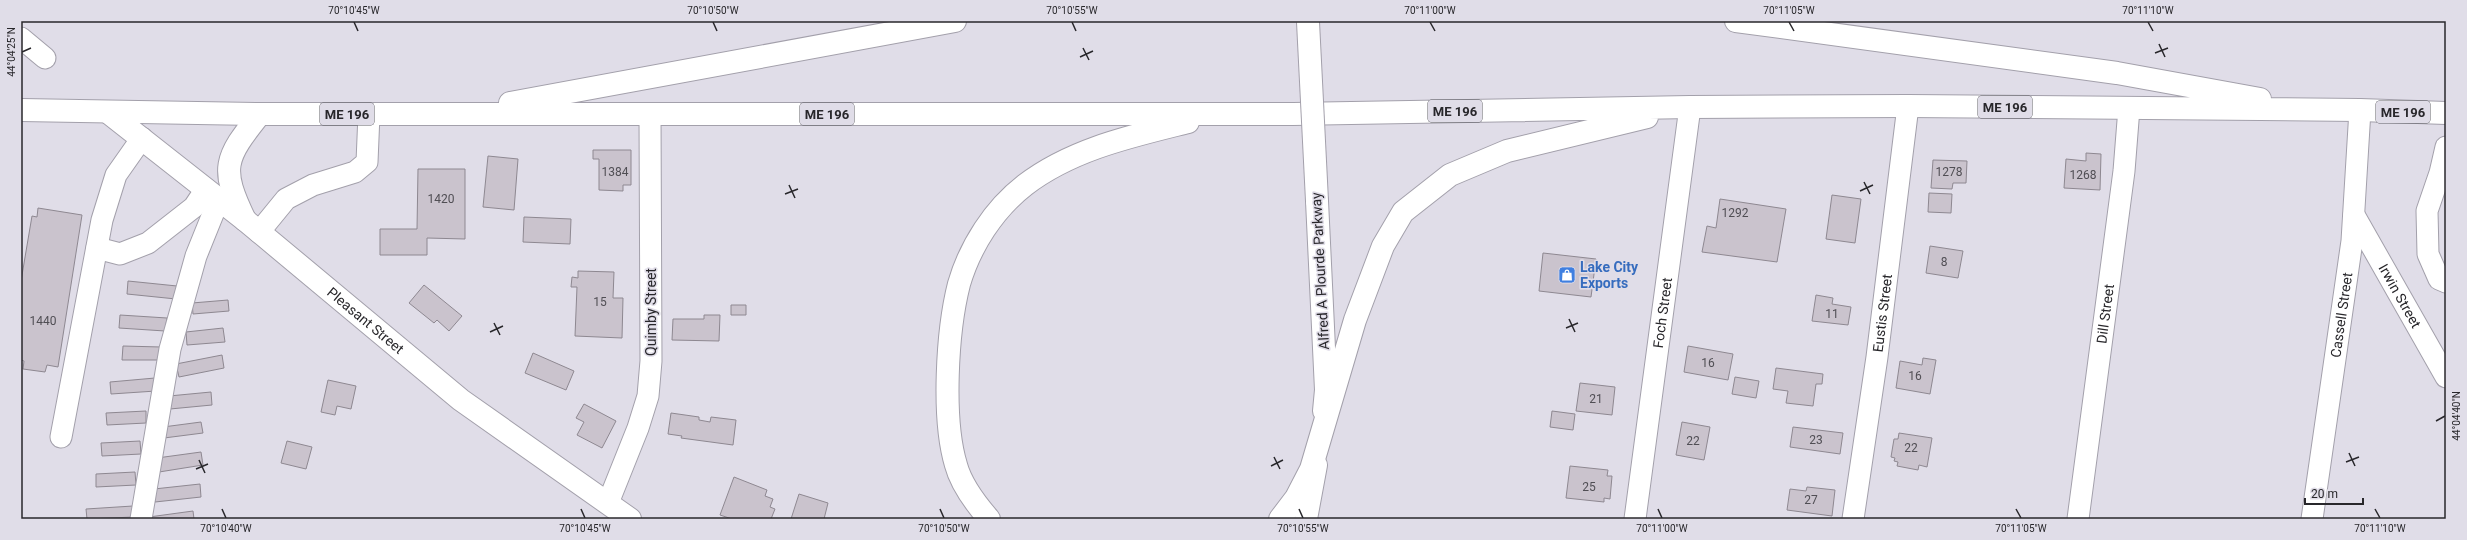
<svg xmlns="http://www.w3.org/2000/svg" width="2467" height="540" viewBox="0 0 2467 540" font-family="Roboto,sans-serif">
<style>
.building{fill:#cac3cd;stroke:#8e8891}
.lines{fill:none;stroke-linecap:round;stroke-linejoin:round}
.minor-casing{stroke:#a3a0ab;stroke-width:23}
.major-casing{stroke:#a3a0ab;stroke-width:24}
.highway-casing{stroke:#a3a0ab;stroke-width:24}
.minor{stroke:#fff;stroke-width:21}
.major{stroke:#fff;stroke-width:22}
.highway{stroke:#fff;stroke-width:22}
.major-bridge-casing{stroke:#a3a0ab;stroke-width:24;stroke-linecap:butt}
.major-bridge{stroke:#fff;stroke-width:22}
.ticks{fill:none;stroke:#28272b;stroke-width:1.5}
.labels{text-anchor:middle;stroke-width:3;stroke-linejoin:round;paint-order:stroke}
.number-label{font-size:12px;fill:#504e54}
.shield{fill:#e0dde8;stroke:#5f5e64;stroke-width:1}
.shield-label{font-size:13px;font-weight:bold;fill:#28272b}
.shop-label{font-size:14px;font-weight:bold;fill:#366cbe;stroke:#e0dde8;text-anchor:start}
.street-label{font-size:14px;fill:#28272b;stroke:#e0dde8}
.neatline{fill:none;stroke:#28272b;stroke-width:1.5}
.ticks-label{font-size:10px;text-anchor:middle;fill:#28272b}
</style>
<rect width="100%" height="100%" fill="#e0dde8"/>
<path class="building" d="M593,150H631V185H623V191L599,190V159H593Z
M2086,153L2101,154L2100,190L2064,188L2066,159L2086,161Z
M488,156L518,159L514,210L483,207Z
M1933,160L1967,161L1966,183H1953L1952,189L1931,188Z
M418,169H465V239L427,238V255H380V229H417Z
M1929,193L1952,194L1951,213L1928,212Z
M1832,195L1861,199L1855,243L1826,239Z
M1720,199L1786,209L1777,262L1702,252L1707,226L1716,228Z
M38,208L82,215L58,367L47,365L45,372L23,369L24,361L21,360V281L32,216L37,217Z
M524,217L571,219L570,244L523,242Z
M1930,246L1963,251L1958,278L1926,273Z
M1543,253L1596,259L1591,297L1539,291Z
M578,271L614,272L613,298H623L622,338L575,336L577,287H571L572,277L578,278Z
M128,281L177,286L176,299L127,294Z
M424,285L462,316L449,331L437,320L434,323L409,303Z
M1816,295L1833,298L1832,304L1851,307L1848,325L1812,321Z
M228,300L229,311L193,314L192,303Z
M731,305H746V315H731Z
M120,315L167,318L165,331L119,328Z
M704,315H720L719,341L672,340L673,319H704Z
M223,328L225,342L187,345L186,332Z
M123,346L161,347L160,360H122Z
M1688,346L1733,354L1728,380L1684,372Z
M533,353L574,371L566,390L525,373Z
M222,355L224,368L179,377L176,364Z
M1923,358L1936,360L1930,394L1896,388L1900,361L1922,365Z
M1776,368L1823,374L1822,384H1816L1813,406L1786,403L1788,391L1773,389Z
M1735,377L1759,381L1756,398L1732,394Z
M155,378L156,391L111,394L110,382Z
M328,380L356,386L351,409L337,406L335,415L321,412Z
M1580,383L1615,387L1612,415L1576,411Z
M211,392L212,405L170,409L169,396Z
M584,404L616,421L602,448L577,435L584,422L576,418Z
M146,411V423L107,425L106,413Z
M1552,411L1575,414L1573,430L1550,427Z
M671,413L699,417V420L710,422L711,417L736,420L733,445L681,438L682,436L668,434Z
M201,422L203,433L164,438L163,427Z
M1682,422L1710,427L1704,460L1676,455Z
M1793,427L1843,433L1840,454L1790,447Z
M1899,433L1932,438L1927,467L1919,465L1918,470L1897,466L1898,462L1894,461L1895,458L1891,457L1894,439H1898Z
M140,441L141,454L102,456L101,443Z
M287,441L312,447L306,469L281,463Z
M201,452L203,465L159,472L157,458Z
M1570,466L1608,470L1607,476H1612L1610,499L1604,498V502L1566,498Z
M135,472L136,485L96,487V474Z
M734,477L767,490L765,496L773,499L770,507L775,509L771,519H732L720,515Z
M200,484L201,497L155,502L154,489Z
M1807,487L1835,490L1832,516L1787,510L1790,489L1806,491Z
M799,494L828,503L824,519H791Z
M133,506L134,517L87,519L86,509Z
M193,511L194,519H149V517Z"/>
<g class="lines">
<g class="minor-casing">
<g id="minor">
<path d="M21,38L45,58"/>
<path d="M2446,147L2440,173L2427,211L2428,254L2439,279L2446,282"/>
<path id="s1" d="M2354,215L2446,377"/>
<path d="M259,232L286,199L313,185L355,172L367,162L369,114"/>
<path d="M97,248L120,254L148,243L194,207L206,189"/>
<path d="M61,437L102,220L116,175L142,138"/>
<path d="M608,503L638,428L648,396L651,361L650,114"/>
<path d="M141,519L170,349L196,256L219,199"/>
<path id="s2" d="M1635,519L1690,107"/>
<path id="s3" d="M1853,519L1877,357L1908,106"/>
<path id="s4" d="M2078,519L2124,171L2129,108"/>
<path id="s5" d="M2312,519L2352,241L2360,110"/>
</g>
</g>
<g class="major-casing">
<g id="major">
<path id="s6" d="M109,113L245,220L461,400L630,519"/>
<path d="M1317,201L1326,390L1324,411"/>
<path d="M1306,519L1316,465"/>
</g>
</g>
<g class="highway-casing">
<path id="highway" d="M1736,21L2117,73L2260,99
M510,103L955,21
M21,110L260,114H1293L1690,107L1908,106L2360,110L2446,113
M245,220C220,168 224,159 260,114
M989,519C976,504 961,484 956,465C942,419 947,331 959,284C970,246 994,209 1025,185C1072,149 1132,136 1188,122
M1280,519L1296,498L1311,469L1355,320L1383,246L1403,212L1450,175L1507,151L1647,117"/>
</g>
<use href="#minor" class="minor"/>
<use href="#major" class="major"/>
<use href="#highway" class="highway"/>
<g class="major-bridge-casing">
<path id="major-bridge" d="M1308,22L1317,201"/>
</g>
<use href="#major-bridge" class="major-bridge"/>
</g>
<path class="ticks" d="M354,22L358,31M713,22L717,31M1072,22L1076,31M1430,22L1435,31M1789,22L1794,31M2148,22L2153,31M2159,44L2165,57M1083,48L1089,60M22,52L31,48M2155,53L2168,48M1080,57L1093,51M1864,182L1870,194M789,185L795,198M1860,191L1873,185M785,194L798,189M1569,319L1575,332M494,323L500,335M1566,328L1578,323M490,332L503,326M2436,421L2445,416M2349,453L2355,466M1274,457L1280,469M199,460L205,473M2346,462L2359,457M1271,466L1283,460M196,469L208,464M222,509L226,518M581,509L585,518M940,509L944,518M1299,509L1303,518M1658,509L1662,518M2016,509L2021,518M2375,509L2380,518"/>
<defs>
<g id="shop-square" transform="scale(0.9)"><rect x="-9" y="-9" width="18" height="18" rx="4" fill="#3f7fe0" stroke="#e0dde8"/><path d="M-5-2.5h2.3a2.7 3.5 0 0 1 5.4 0H5L5.5 6h-11ZM-1.5-2.5h3a1.5 2.3 0 0 0-3 0Z" fill="#fff"/></g>
</defs>
<g fill-rule="evenodd">
<use href="#shop-square" x="1567" y="275"/>
</g>
<g class="labels">
<g class="number-label">
<text x="615" y="176">1384</text>
<text x="1949" y="176">1278</text>
<text x="2083" y="179">1268</text>
<text x="441" y="203">1420</text>
<text x="1735" y="217">1292</text>
<text x="1944" y="266">8</text>
<text x="600" y="306">15</text>
<text x="1832" y="318">11</text>
<text x="43" y="325">1440</text>
<text x="1708" y="367">16</text>
<text x="1915" y="380">16</text>
<text x="1596" y="403">21</text>
<text x="1816" y="444">23</text>
<text x="1693" y="445">22</text>
<text x="1911" y="452">22</text>
<text x="1589" y="491">25</text>
<text x="1811" y="504">27</text>
</g>
<g class="shield">
<rect x="1978" y="96" width="54" height="22" rx="3"/>
<rect x="1428" y="100" width="54" height="22" rx="3"/>
<rect x="2376" y="101" width="54" height="22" rx="3"/>
<rect x="320" y="103" width="54" height="22" rx="3"/>
<rect x="800" y="103" width="54" height="22" rx="3"/>
</g>
<g class="shield-label">
<text x="2005" y="112">ME 196</text>
<text x="1455" y="116">ME 196</text>
<text x="2403" y="117">ME 196</text>
<text x="347" y="119">ME 196</text>
<text x="827" y="119">ME 196</text>
</g>
<g class="shop-label">
<text x="1580" y="272">Lake City<tspan x="1580" dy="16">Exports</tspan></text>
</g>
<g class="street-label">
<text transform="translate(1320 271) rotate(-93)" y="5">Alfred A Plourde Parkway</text>
<text dy="5" stroke="none"><textPath href="#s1" startOffset="93">Irwin Street</textPath></text>
<text transform="translate(651 312) rotate(-90)" y="5">Quimby Street</text>
<text dy="5" stroke="none"><textPath href="#s2" startOffset="208">Foch Street</textPath></text>
<text dy="5" stroke="none"><textPath href="#s3" startOffset="208">Eustis Street</textPath></text>
<text dy="5" stroke="none"><textPath href="#s4" startOffset="207">Dill Street</textPath></text>
<text dy="5" stroke="none"><textPath href="#s5" startOffset="206">Cassell Street</textPath></text>
<text dy="5" stroke="none"><textPath href="#s6" startOffset="330">Pleasant Street</textPath></text>
</g>
</g>
<rect width="2467" height="540" fill="none" stroke="#e0dde8" stroke-width="44"/>
<path d="M2305 498v6h58v-6" fill="none" stroke="#28272b" stroke-width="2"/>
<text x="2311" y="498" font-size="12" fill="#28272b" stroke="#e0dde8" stroke-width="3" paint-order="stroke">20 m</text>
<rect x="22" y="22" width="2423" height="496" class="neatline"/>
<g class="ticks-label">
<text x="354" y="14">70°10'45"W</text>
<text x="713" y="14">70°10'50"W</text>
<text x="1072" y="14">70°10'55"W</text>
<text x="1430" y="14">70°11'00"W</text>
<text x="1789" y="14">70°11'05"W</text>
<text x="2148" y="14">70°11'10"W</text>
<text transform="translate(11 52) rotate(-90)" y="4">44°04'25"N</text>
<text transform="translate(2456 416) rotate(-90)" y="4">44°04'40"N</text>
<text x="226" y="532">70°10'40"W</text>
<text x="585" y="532">70°10'45"W</text>
<text x="944" y="532">70°10'50"W</text>
<text x="1303" y="532">70°10'55"W</text>
<text x="1662" y="532">70°11'00"W</text>
<text x="2021" y="532">70°11'05"W</text>
<text x="2380" y="532">70°11'10"W</text>
</g>
</svg>
